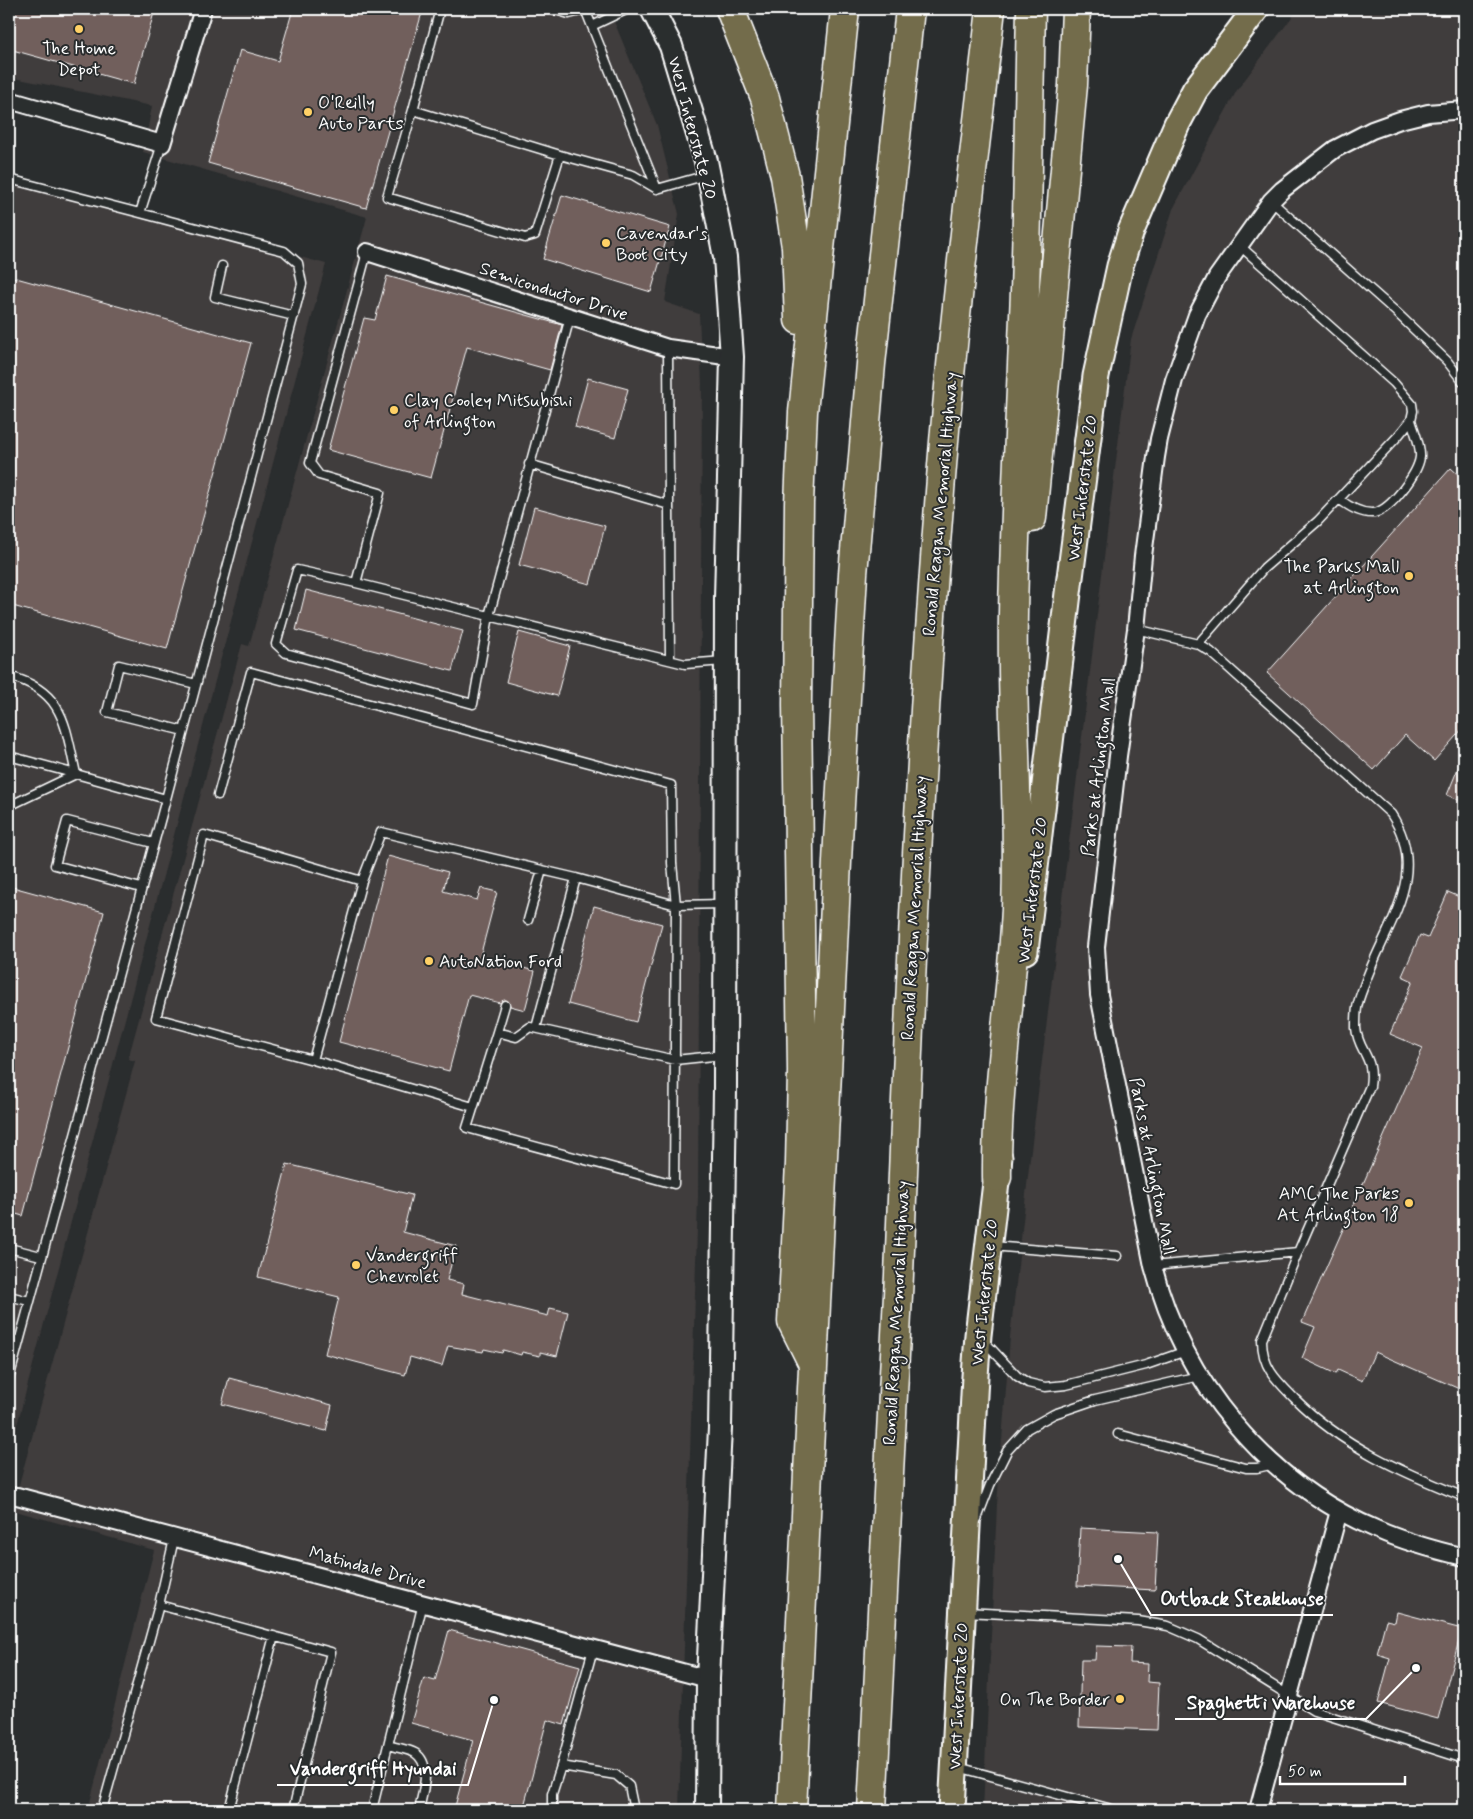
<svg xmlns="http://www.w3.org/2000/svg" width="1473" height="1819" viewBox="0 0 1473 1819" font-family="Mynerve,sans-serif">
<style>
.built{fill:#3f3c3c}
.building{fill:#715e5c;stroke:#fff}
.lines{fill:none;stroke-linecap:round;stroke-linejoin:round}
.service-casing{stroke:#fff;stroke-width:11}
.minor-casing{stroke:#fff;stroke-width:20}
.secondary-casing{stroke:#fff;stroke-width:26}
.primary-casing{stroke:#fff;stroke-width:29}
.motorway-casing{stroke:#fff;stroke-width:31}
.service{stroke:#2a2d2e;stroke-width:8}
.minor{stroke:#2a2d2e;stroke-width:16}
.secondary{stroke:#2a2d2e;stroke-width:22}
.primary{stroke:#736c4b;stroke-width:25}
.motorway{stroke:#736c4b;stroke-width:28}
.poi-dot{fill:#ffd166;stroke:#2a2d2e;stroke-width:2}
.labels{text-anchor:middle;stroke-width:4;stroke-linejoin:round;paint-order:stroke}
.poi-label{font-size:18px;fill:#fff;stroke:#2a2d2e;text-anchor:start}
.street-label{font-size:18px;fill:#fff;stroke:#2a2d2e}
.leader{fill:none;stroke:#fff;stroke-width:2}
.callout-dot{fill:#fff;stroke:#2a2d2e;stroke-width:2}
.callout-label{font-size:19px;text-anchor:middle;font-weight:bold;fill:#fff;stroke:#2a2d2e;stroke-width:4;stroke-linejoin:round;paint-order:stroke}
</style>
<rect width="100%" height="100%" fill="#2a2d2e"/>
<filter id="ink" filterUnits="userSpaceOnUse"><feTurbulence type="fractalNoise" baseFrequency=".02" numOctaves="2"/><feDisplacementMap in="SourceGraphic" scale="10" xChannelSelector="R" yChannelSelector="G"/><feConvolveMatrix kernelMatrix="1 2 1 2 8 2 1 2 1" color-interpolation-filters="sRGB"/></filter>
<g filter="url(#ink)">
<path class="built" d="M9,9H609L657,125L679,214L665,302L699,314L702,384L698,1198L679,1810H88L154,1550L12,1510L135,1061L128,1059L242,644L249,646L367,217L143,152L152,106L9,77Z
M1298,9H1464V1810H983L997,1504L1010,1337L1030,1158L1131,339L1173,209L1237,90Z
M9,177L326,264L9,1455Z"/>
<path class="building" d="M9,9H155L134,84L9,49Z
M293,9H423L366,208L208,163L240,50L278,61Z
M562,195L670,227L651,292L543,259Z
M9,276L251,343L167,649L9,605Z
M387,276L562,325L550,370L467,347L431,478L328,450L364,318L375,320Z
M588,378L628,389L615,438L575,427Z
M1451,468L1464,480V727L1434,761L1405,735L1374,770L1267,673Z
M534,507L605,526L590,584L519,565Z
M306,590L463,631L452,671L296,630Z
M519,632L570,646L557,696L506,682Z
M1464,754V802L1447,795Z
M388,856L448,872L443,891L477,900L481,888L497,892L480,957L535,971L525,1010L510,1006L509,1002L506,1000L502,1001L500,1003L469,995L449,1071L339,1042Z
M9,886L104,912L23,1216L9,1212Z
M1448,892L1464,899V1391L1375,1352L1362,1381L1338,1370L1336,1374L1302,1358L1315,1327L1302,1322L1423,1048L1390,1034L1413,981L1402,976L1420,935L1428,938Z
M594,906L662,924L636,1022L568,1004Z
M287,1164L412,1195L403,1232L456,1246L447,1280L464,1284L462,1294L548,1316L550,1308L568,1312L557,1356L540,1352V1356L522,1352L521,1355L503,1350L502,1353L484,1349L483,1352L448,1346L442,1366L410,1357L405,1375L325,1354L339,1297L258,1277Z
M229,1378L332,1405L326,1431L222,1404Z
M1080,1528L1158,1532L1155,1590L1077,1586Z
M1397,1612L1462,1629L1438,1719L1378,1703L1390,1658L1377,1654L1386,1620L1395,1622Z
M449,1630L580,1666L564,1725L547,1720L523,1810H454L473,1740L411,1723L424,1678L435,1681Z
M1096,1646L1131,1647L1130,1663L1148,1664L1147,1682L1159,1683L1157,1730L1079,1727L1081,1660H1095Z"/>
<g class="lines">
<g class="service-casing">
<path id="service" d="M440,9L413,110L560,155L633,175L657,189L707,175
M552,9L569,14L585,10
M585,9L657,189
M592,26L628,9
M413,110L387,197L525,238L535,235L560,155
M162,144L140,213L284,251L298,263L302,284L166,799
M9,179L140,213
M1271,201L1396,312L1447,361L1464,383
M222,266L215,297L294,316
M570,317L489,616L685,664L724,661
M668,348L670,660
M529,464L669,505
M1339,499C1348,506 1362,514 1374,513C1391,510 1418,473 1420,457C1421,445 1414,431 1411,420
M356,583L489,616L473,704L286,653L276,644L297,570L356,583L380,493L319,475L310,463L367,252
M1136,629L1198,644L1211,652L1391,814C1431,875 1385,925 1365,983C1362,991 1358,1000 1357,1008C1356,1014 1356,1022 1356,1028C1358,1052 1375,1056 1370,1086L1298,1252L1153,1266
M1198,644L1264,568L1318,521L1398,436L1411,420L1413,411L1412,404L1394,383L1239,245
M9,676C65,691 65,726 76,774L9,756
M184,731L107,712L119,665L196,684
M218,795L251,672L671,785L672,863L676,905L674,1184L467,1128L497,1032L516,1037L530,1027L675,1060L723,1055
M9,806L76,774L166,799L9,1379
M362,881L204,835L156,1018L313,1060L473,1107
M141,888L55,865L67,821L153,843
M528,920L542,870
M536,1028L576,878
M497,1032L505,1005
M313,1060L362,881L381,832L576,878L676,905L723,904
M991,1246L1117,1256
M9,1248L41,1256
M1298,1252L1262,1340C1262,1367 1276,1380 1294,1398C1342,1446 1402,1472 1464,1497
M9,1296L29,1301
M9,1338L18,1341
M983,1340L1017,1376L1028,1383L1045,1387L1066,1385L1146,1365L1186,1351
M1118,1434L1246,1468H1257L1274,1464
M977,1519L990,1485L1007,1451L1027,1429L1054,1414L1095,1400L1199,1376
M159,1605L331,1652L293,1810
M965,1612L1138,1621L1168,1626L1198,1639L1314,1711L1464,1759
M593,1649L561,1766L616,1775L629,1786L634,1810
M388,1745C397,1748 408,1749 415,1753C433,1764 422,1794 419,1810
M958,1767L1115,1810
M102,1810L159,1605L174,1539
M229,1810L274,1636
M372,1810L423,1603
M552,1810V1794L561,1766"/>
</g>
<g class="minor-casing">
<path id="minor" d="M9,100L162,144L203,9
M1464,110L1428,113L1400,120L1372,130L1335,149L1282,190L1271,201L1217,277L1197,315L1174,380L1159,439L1156,457L1143,556L1136,629L1118,756L1096,947L1099,995L1153,1266C1183,1382 1266,1483 1378,1530C1405,1542 1435,1550 1464,1557
M367,252L668,348L732,357
M17,1496L708,1679
M1258,1810L1339,1511"/>
</g>
<g class="secondary-casing">
<path id="secondary" d="M652,9L671,46L706,161L725,257L732,357L726,599L725,1090L720,1428L708,1679L707,1810"/>
</g>
<g class="primary-casing">
<path id="primary" d="M1025,951L1068,593L1096,376L1120,266L1131,231L1177,124L1195,90L1256,9
M952,1810L975,1376L978,1335L999,1157"/>
</g>
<g class="motorway-casing">
<path id="motorway" d="M730,9L765,98L785,176L796,247L799,320
M1032,518L1073,85L1076,9
M997,1177C996,1087 1012,998 1016,908C1020,810 1011,712 1013,614C1015,506 1021,398 1025,291C1028,197 1029,103 1031,9
M812,1362L792,1322L800,1163L802,1071L797,704L799,503L803,412L845,9
M792,1810L838,841L853,574L871,364L910,9
M872,1810C880,1632 891,1454 899,1275C909,1018 919,762 939,505C951,339 972,174 991,9"/>
</g>
<use href="#service" class="service"/>
<use href="#minor" class="minor"/>
<use href="#secondary" class="secondary"/>
<use href="#primary" class="primary"/>
<use href="#motorway" class="motorway"/>
</g>
</g>
<g class="poi-dot">
<circle cx="79" cy="29" r="5"/>
<circle cx="308" cy="112" r="5"/>
<circle cx="606" cy="243" r="5"/>
<circle cx="394" cy="410" r="5"/>
<circle cx="1409" cy="576" r="5"/>
<circle cx="429" cy="961" r="5"/>
<circle cx="1409" cy="1203" r="5"/>
<circle cx="356" cy="1265" r="5"/>
<circle cx="1120" cy="1699" r="5"/>
</g>
<g class="labels">
<g class="poi-label">
<text x="79" y="54" text-anchor="middle">The Home<tspan x="79" dy="21">Depot</tspan></text>
<text x="318" y="108">O'Reilly<tspan x="318" dy="21">Auto Parts</tspan></text>
<text x="616" y="239">Cavendar's<tspan x="616" dy="21">Boot City</tspan></text>
<text x="404" y="406">Clay Cooley Mitsubishi<tspan x="404" dy="21">of Arlington</tspan></text>
<text x="1399" y="572" text-anchor="end">The Parks Mall<tspan x="1399" dy="21">at Arlington</tspan></text>
<text x="439" y="967">AutoNation Ford</text>
<text x="1399" y="1199" text-anchor="end">AMC The Parks<tspan x="1399" dy="21">At Arlington 18</tspan></text>
<text x="366" y="1261">Vandergriff<tspan x="366" dy="21">Chevrolet</tspan></text>
<text x="1110" y="1705" text-anchor="end">On The Border</text>
</g>
<g class="street-label">
<text transform="translate(693 128) rotate(75)" y="6">West Interstate 20</text>
<text transform="translate(554 291) rotate(18)" y="6">Semiconductor Drive</text>
<text transform="translate(1082 488) rotate(-83)" y="6">West Interstate 20</text>
<text transform="translate(940 504) rotate(-85)" y="6">Ronald Reagan Memorial Highway</text>
<text transform="translate(1098 767) rotate(-83)" y="6">Parks at Arlington Mall</text>
<text transform="translate(1032 890) rotate(-83)" y="6">West Interstate 20</text>
<text transform="translate(914 908) rotate(-87)" y="6">Ronald Reagan Memorial Highway</text>
<text transform="translate(1153 1166) rotate(79)" y="6">Parks at Arlington Mall</text>
<text transform="translate(984 1292) rotate(-84)" y="6">West Interstate 20</text>
<text transform="translate(896 1313) rotate(-87)" y="6">Ronald Reagan Memorial Highway</text>
<text transform="translate(368 1567) rotate(15)" y="6">Matindale Drive</text>
<text transform="translate(958 1696) rotate(-87)" y="6">West Interstate 20</text>
</g>
</g>
<path class="leader" d="M1118 1559L1151 1615H1333M1416 1668L1366 1719H1175M494 1700L468 1785H277"/>
<g class="callout-dot">
<circle cx="1118" cy="1559" r="5"/>
<circle cx="1416" cy="1668" r="5"/>
<circle cx="494" cy="1700" r="5"/>
</g>
<g class="callout-label">
<text x="1242" y="1605">Outback Steakhouse</text>
<text x="1271" y="1709">Spaghetti Warehouse</text>
<text x="373" y="1775">Vandergriff Hyundai</text>
</g>
<rect width="1473" height="1819" fill="none" stroke="#2a2d2e" stroke-width="30"/>
<rect x="15" y="15" width="1443" height="1789" fill="none" stroke="#fff" stroke-width="2" filter="url(#ink)"/>
<path d="M1280 1776v8h125v-8" fill="none" stroke="#ffffff" stroke-width="2.5"/>
<text x="1288" y="1776" font-size="15" fill="#ffffff" stroke="#2a2d2e" stroke-width="4" paint-order="stroke">50 m</text>
</svg>
